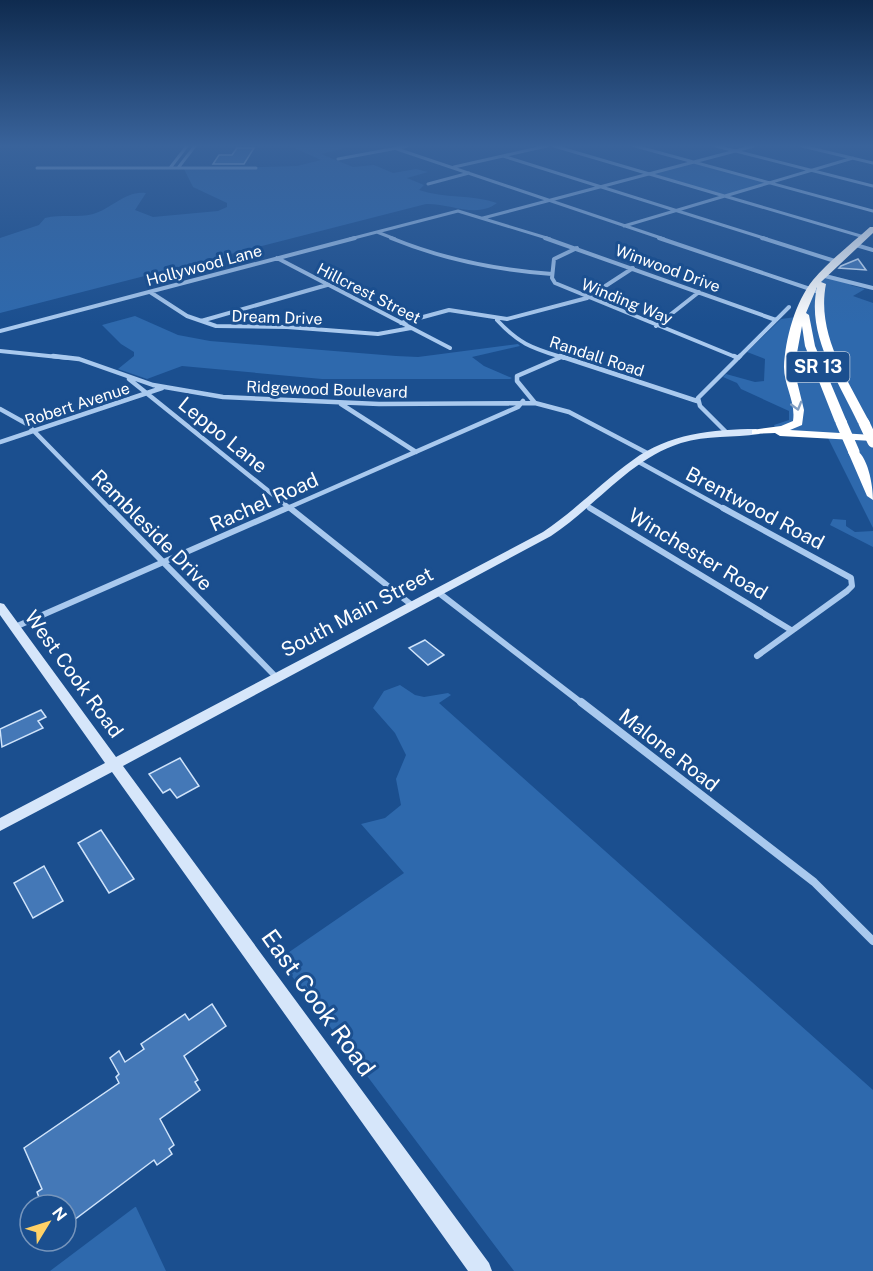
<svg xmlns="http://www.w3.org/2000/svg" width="873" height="1271" viewBox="0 0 873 1271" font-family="'Public Sans',sans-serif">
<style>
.green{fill:#2e69ad}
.building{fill:#4478b7;stroke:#cfe3fa;stroke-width:1.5}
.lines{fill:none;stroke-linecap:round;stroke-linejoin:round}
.street-far4{stroke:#a9c9ee;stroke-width:3}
.street-far3{stroke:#a9c9ee;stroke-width:4}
.street-far2{stroke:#a9c9ee;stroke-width:4.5}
.street-far1{stroke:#a9c9ee;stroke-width:6}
.street{stroke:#a9c9ee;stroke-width:8}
.secondary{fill:#d6e6fa;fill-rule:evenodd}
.highway{fill:#fff;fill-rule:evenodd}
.highway-bridge{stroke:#fff;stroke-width:11}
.oneway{stroke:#829ec1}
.labels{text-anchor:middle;stroke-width:6;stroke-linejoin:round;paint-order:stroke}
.far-street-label{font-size:16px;fill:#fff;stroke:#1b4f8f}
.shield{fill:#1b4f8f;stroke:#bbcadd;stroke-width:1.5}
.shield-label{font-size:18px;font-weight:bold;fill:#fff}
.street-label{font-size:20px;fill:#fff;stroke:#1b4f8f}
.near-street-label{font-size:24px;fill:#fff;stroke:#1b4f8f}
</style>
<rect width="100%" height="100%" fill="#1b4f8f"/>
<path class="green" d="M290,146H353L321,154L353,167L374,165L393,173L416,169L428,172L407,178L424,185L419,190C445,199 471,194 497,203C476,219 450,203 426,204L0,313V238L39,225L45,218C61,214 78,218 93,214C111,209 126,190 146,193L135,210L153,217L218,211L227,207V203L193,187L184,169L297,166L321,160Z
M693,162L770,183L724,196L648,174Z
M823,273L855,282L850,285L865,289L853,296L873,303V528L828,438L778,435L774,425L789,420V411L741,389L737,383L723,377L726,374L755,382L764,381L765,359L747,352L781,319L796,317Z
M135,316L178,335L210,341L396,356L418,357L518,344L520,346L472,357L484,366L512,378L510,379H322L182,366L147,379L118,369L134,356V352L121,344L102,325Z
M833,519L846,520V526L855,532L873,531V547L830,525Z
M400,685L415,695L424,697L448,693L451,695L439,703L873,1090V1271H514L279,959L404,873L361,824L385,818L401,805L396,779L406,755L395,733L373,708L384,691Z
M136,1207L166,1271H50L135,1207Z"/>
<path class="building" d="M237,148H254L244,164H213L219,155H232Z
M858,259L866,270L839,268L841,266Z
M425,640L444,655L428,665L409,648Z
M41,710L46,717L38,721L43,728L2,747L0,729Z
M180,758L199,786L177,798L170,789L163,793L149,774Z
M101,830L134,879L109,893L78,843Z
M44,866L63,901L33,918L14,883Z
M212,1004L226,1026L184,1056L198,1080L195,1082L200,1090L160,1119L174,1145L169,1149L172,1154L157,1165L154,1160L66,1226V1205H42L37,1192L42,1189L24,1148L119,1083L116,1077L119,1074L110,1058L119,1051L125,1062L144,1049L141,1044L185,1014L189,1020Z"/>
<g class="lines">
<path class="street-far4" d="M554,146L864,237
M635,146L873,211
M716,146L873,186
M802,146L873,163
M397,149L664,239
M503,156L767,239
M338,159L408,146
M454,167L547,146
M37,168H256
M170,168L187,146
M178,168L195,146
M428,184L469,173
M483,218L754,146
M624,226L853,158
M377,232L395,239
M350,239L458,211L550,239"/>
<path class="street-far3" d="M391,238C442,259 497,270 552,274
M545,238L776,320
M659,238L819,292
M762,238L838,262
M856,245L873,250
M577,248L554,259L552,278L555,283L738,358
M277,258L450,348
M825,276L873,288
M150,292L187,316L216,326L287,327L378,334L411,328
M497,320C520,345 533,348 564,358
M201,321L327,285
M401,323L449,310L507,319L587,298L633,268
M656,326L699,292
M0,331L355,238
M0,351L68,358
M738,358L789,307"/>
<path class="street-far2" d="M53,356L79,359L153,385L223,397L379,404L535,403L569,412L649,454
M560,356L697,401
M734,356L738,358
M129,379L292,510
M535,403L517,381V376L561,357
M341,404L416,452
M0,409L27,424L111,510
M726,432L700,406L698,398L740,356
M0,442L162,388
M637,461L726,510
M587,506L593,510
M283,510L518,407L523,401"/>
<path class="street-far1" d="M110,508L277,678
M290,508L413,606
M590,508L791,630
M723,508L851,578L852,586L847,591L757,656
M439,593L583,704
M15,627L287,508"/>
<path class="street" d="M581,702L814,882L873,941"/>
<path class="secondary" d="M756,429L761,432L759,434C733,438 707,435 681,443C630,459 595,507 551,536L123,766L489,1263L492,1271H468L112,772L0,831V818L105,763L0,615V603L4,604L116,757L543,532C576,510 602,482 633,460C668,434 713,429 756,429Z"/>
<path class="highway" d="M870,227H873V233L821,282L826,284C816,334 848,380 870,423L864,426L858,423C839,382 806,335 817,287L806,313L809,315L815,346L847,422L841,425L835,422L805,346L802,326L794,369L804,410L802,425L790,430L873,435V441L780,436L775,433L752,434V430L781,426L793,421C796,402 784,386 784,367C785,340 795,302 813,280C829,261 851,244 870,227Z
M854,449C868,454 873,486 873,500L867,496L848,452Z"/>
<path class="highway-bridge" d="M841,422L854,452
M864,423L873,442"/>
</g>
<defs><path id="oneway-chevron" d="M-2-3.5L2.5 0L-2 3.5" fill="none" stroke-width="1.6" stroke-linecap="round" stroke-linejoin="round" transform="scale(1.5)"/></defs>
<use class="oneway" href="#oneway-chevron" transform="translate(797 406) rotate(74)"/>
<linearGradient id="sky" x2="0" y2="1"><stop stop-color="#0f2b4f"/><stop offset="0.45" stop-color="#39639b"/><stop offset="1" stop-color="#39639b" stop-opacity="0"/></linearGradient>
<rect width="873" height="324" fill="url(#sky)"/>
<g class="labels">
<g class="far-street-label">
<text transform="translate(204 265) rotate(-15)" y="6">Hollywood Lane</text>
<text transform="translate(668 268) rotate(20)" y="6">Winwood Drive</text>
<text transform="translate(369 293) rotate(27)" y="6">Hillcrest Street</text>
<text transform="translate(627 301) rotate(22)" y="6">Winding Way</text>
<text transform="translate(277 317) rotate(2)" y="6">Dream Drive</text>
<text transform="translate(597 356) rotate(18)" y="6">Randall Road</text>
<text transform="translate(327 389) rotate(2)" y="6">Ridgewood Boulevard</text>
<text transform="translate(77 404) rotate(-18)" y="6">Robert Avenue</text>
</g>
<rect class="shield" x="786.5" y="352" width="63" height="30" rx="4.5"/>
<g class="shield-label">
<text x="818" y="373">SR 13</text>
</g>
<g class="street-label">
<text transform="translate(223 435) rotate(39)" y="7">Leppo Lane</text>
<text transform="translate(264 502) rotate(-24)" y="7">Rachel Road</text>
<text transform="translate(755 508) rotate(28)" y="7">Brentwood Road</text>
<text transform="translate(152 530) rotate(45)" y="7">Rambleside Drive</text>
<text transform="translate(698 554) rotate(31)" y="7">Winchester Road</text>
<text transform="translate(357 612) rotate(-28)" y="7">South Main Street</text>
<text transform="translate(74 674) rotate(54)" y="7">West Cook Road</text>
<text transform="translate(669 750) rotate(38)" y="7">Malone Road</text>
</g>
<g class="near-street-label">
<text transform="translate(318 1003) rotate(54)" y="8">East Cook Road</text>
</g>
</g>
<g transform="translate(48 1223) rotate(52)"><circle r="28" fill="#1b4f8f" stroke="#7695bc" stroke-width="1.5"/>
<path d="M0-4.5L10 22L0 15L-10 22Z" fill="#ffd166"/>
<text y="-9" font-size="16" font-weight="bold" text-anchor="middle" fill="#ffffff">N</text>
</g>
</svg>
